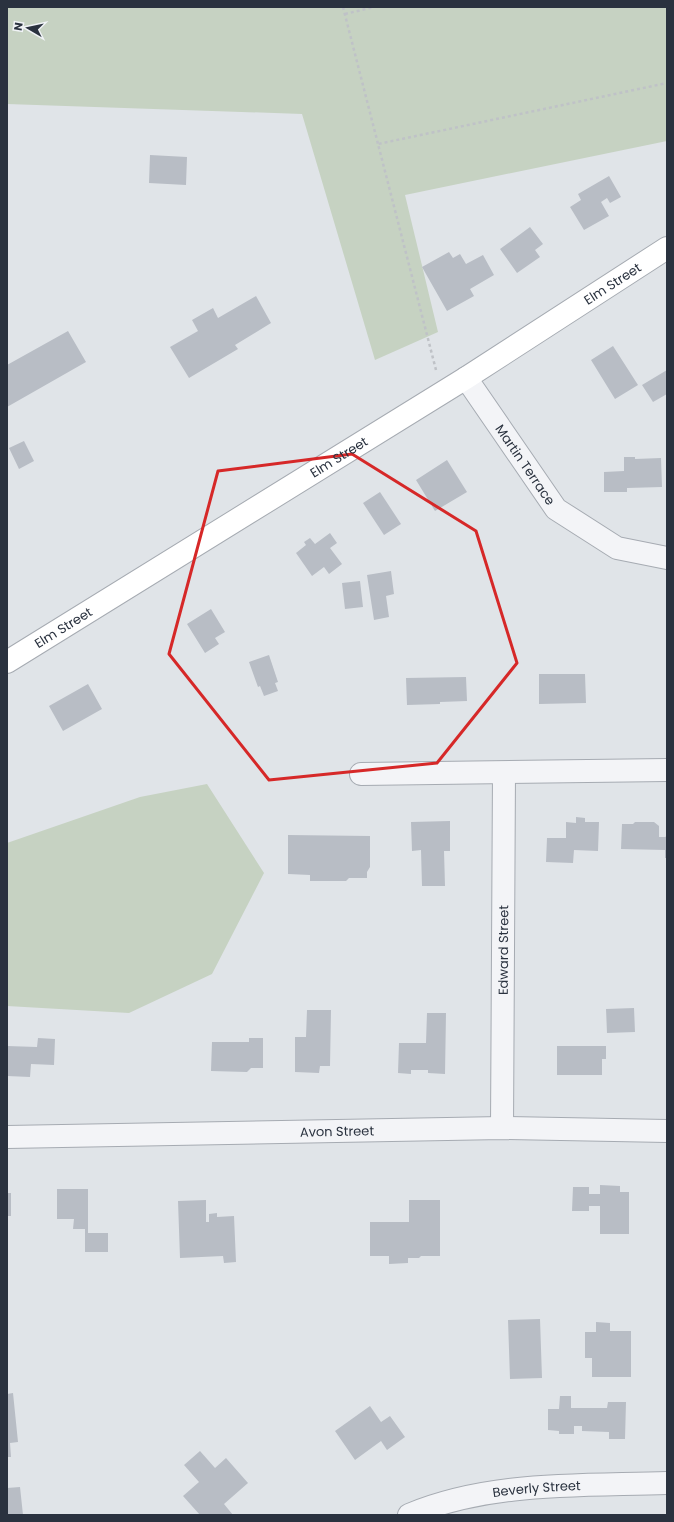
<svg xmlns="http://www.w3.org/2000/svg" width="674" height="1522" viewBox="0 0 674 1522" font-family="Poppins,sans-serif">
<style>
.green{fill:#c6d2c2}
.building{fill:#b8bdc5}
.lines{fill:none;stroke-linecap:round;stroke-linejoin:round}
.street-casing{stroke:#a6abb2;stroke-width:24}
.secondary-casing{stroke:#a6abb2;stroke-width:24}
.path{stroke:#bfc2c7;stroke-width:2.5;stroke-dasharray:3 3;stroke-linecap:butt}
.street{stroke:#f3f4f7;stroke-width:22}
.secondary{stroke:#fff;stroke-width:22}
.marked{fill:none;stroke:#d62828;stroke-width:3;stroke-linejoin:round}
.labels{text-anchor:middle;stroke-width:3;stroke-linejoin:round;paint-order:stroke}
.street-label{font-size:13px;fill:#2a323f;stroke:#f0f3f6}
</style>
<rect width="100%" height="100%" fill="#e0e4e8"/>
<path class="green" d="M7,7H667V141L405,195L438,332L375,360L302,114L7,104Z
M207,784L264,873L212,974L129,1013L7,1006V843L140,797Z"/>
<path class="building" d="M150,155L187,157L186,185L149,183Z
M609,176L621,197L610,203L607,198L601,202L609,216L584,230L570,207L581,200L578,194Z
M530,227L543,244L535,250L540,257L517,273L500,249Z
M449,252L453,258L460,254L466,264L483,255L494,275L470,289L474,296L447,311L422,267Z
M256,296L271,323L235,345L238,349L189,378L170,347L198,331L192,320L213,308L218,318Z
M68,331L86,362L7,407V365Z
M613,346L638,385L615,399L591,360Z
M667,370V394L653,402L642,385Z
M24,441L34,461L19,469L9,448Z
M624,457H635V459L661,458L662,487L627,488V492H604V472L624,471Z
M447,460L467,492L435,511L416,480Z
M380,492L401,524L384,535L363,503Z
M330,533L337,543L330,548L342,564L329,574L324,567L312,576L296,553L306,545L304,542L310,538L315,544Z
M391,571L394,594L386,596L389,617L374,620L367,575Z
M360,581L363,607L345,609L342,583Z
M211,609L225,632L215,638L219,644L205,653L187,624Z
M269,655L278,682L275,683L278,691L264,696L260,686L258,687L249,662Z
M539,674H585L586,703L539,704Z
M466,677L467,701L440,702V704L407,705L406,678Z
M88,684L102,709L63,731L49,706Z
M576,817L585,818V822H599L598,851L574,850L573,863L546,862L547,838H566V822L576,823Z
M450,821V851H444L445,886H422L421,850L412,851L411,822Z
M635,822H654L659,826V837H665L667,836V858H665V850L621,849L622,824H633Z
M288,835L370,836V867L367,872V878H349L346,881H310V875L288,874Z
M634,1008L635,1032L607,1033L606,1009Z
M307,1010H331L330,1066H320L319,1073L295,1072V1037H306Z
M427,1013H446L445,1074L428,1073V1070H411V1074L398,1073L399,1043H426Z
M38,1038L55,1039L54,1065L31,1064L30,1077L7,1076V1046L37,1047Z
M249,1038H263V1068H251L247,1072L211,1071L212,1042H249Z
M557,1046H606V1059H602V1075H557Z
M600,1185L620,1186V1192H629V1234H600V1206H589V1211H572L573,1187H589V1194H600Z
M57,1189H88V1233H108V1252H85V1229H73L74,1219H57Z
M7,1193H11V1216H7Z
M206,1200V1222H209V1214L217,1213V1217L234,1216L236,1262L224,1263L223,1256L180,1258L178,1201Z
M409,1200H440V1256H421L419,1258H408V1263L389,1264V1256H370V1222H409Z
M540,1319L542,1378L510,1379L508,1320Z
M596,1322L610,1323V1331H631V1377H592V1358H585V1332H596Z
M13,1393L18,1442L10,1443L11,1457H7V1394Z
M560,1396H571V1408H607L608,1402H626L625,1439H609V1432L582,1431V1426H574V1434H559V1431L548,1430V1409H559Z
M370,1406L381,1422L390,1416L405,1437L387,1450L381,1441L355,1460L335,1431Z
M200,1451L215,1468L226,1458L248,1483L224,1504L233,1515H200L183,1496L199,1482L184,1465Z
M20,1487L23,1515H7V1488Z"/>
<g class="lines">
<g class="street-casing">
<g id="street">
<path id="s1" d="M466,378L556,509L617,548L667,558"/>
<path d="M361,774L667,770"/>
<path id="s2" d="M502,1128L504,773"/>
<path id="s3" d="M7,1137L502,1128L667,1131"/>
<path id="s4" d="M409,1515C490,1481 581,1486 667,1483"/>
</g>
</g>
<g class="secondary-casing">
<g id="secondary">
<path id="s5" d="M7,662L466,378L667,248"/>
</g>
</g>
<path class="path" d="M343,7L378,144
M345,14L374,7
M436,370L378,144L667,83"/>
<use href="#street" class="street"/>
<use href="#secondary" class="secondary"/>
</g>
<path class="marked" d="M352,454L476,531L517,663L437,763L269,780L169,654L218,471Z"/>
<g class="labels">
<g class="street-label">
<text dy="5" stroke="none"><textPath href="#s5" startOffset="714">Elm Street</textPath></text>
<text dy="5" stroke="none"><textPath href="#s5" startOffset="390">Elm Street</textPath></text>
<text dy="5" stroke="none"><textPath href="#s1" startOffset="105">Martin Terrace</textPath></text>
<text dy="5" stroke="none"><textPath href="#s5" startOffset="66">Elm Street</textPath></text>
<text dy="5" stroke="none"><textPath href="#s2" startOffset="178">Edward Street</textPath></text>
<text dy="5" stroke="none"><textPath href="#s3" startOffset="330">Avon Street</textPath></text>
<text dy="5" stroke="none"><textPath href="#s4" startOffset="131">Beverly Street</textPath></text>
</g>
</g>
<rect width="674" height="1522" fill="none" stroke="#2a323f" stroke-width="16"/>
<g transform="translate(28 28) rotate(279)" stroke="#f0f3f6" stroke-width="3" paint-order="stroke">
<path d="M0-3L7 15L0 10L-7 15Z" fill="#2a323f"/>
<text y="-6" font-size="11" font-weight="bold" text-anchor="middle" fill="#2a323f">N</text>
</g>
</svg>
